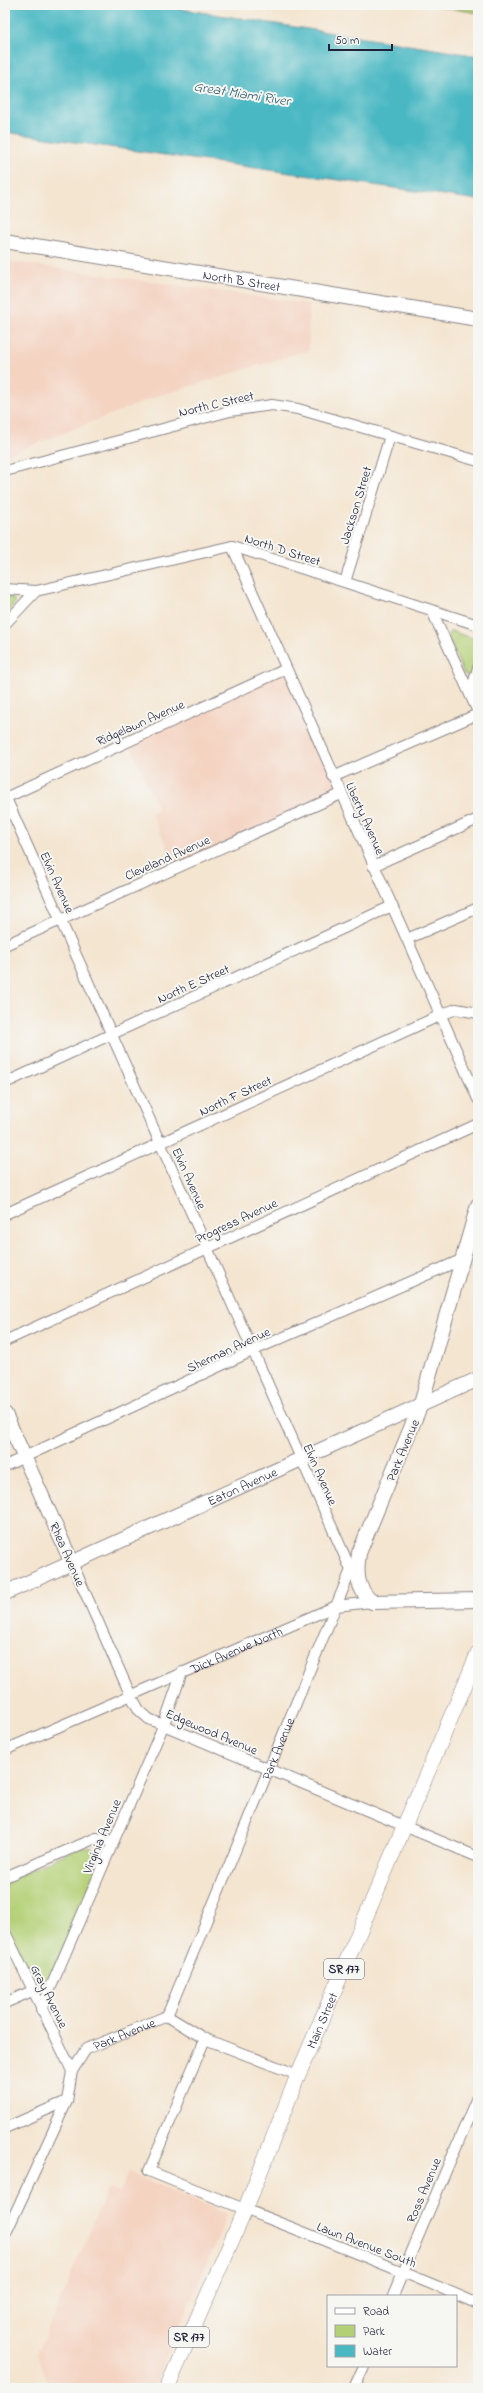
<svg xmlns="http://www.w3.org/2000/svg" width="483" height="2393" viewBox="0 0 483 2393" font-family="'Indie Flower',sans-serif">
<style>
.built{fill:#f4d3c1}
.green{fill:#b3d076;stroke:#6a7958}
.water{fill:#4ab8c3;stroke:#366d7f}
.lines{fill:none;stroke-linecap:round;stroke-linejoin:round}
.street-casing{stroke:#8b8486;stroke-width:12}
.secondary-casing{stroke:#8b8486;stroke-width:16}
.primary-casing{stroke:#8b8486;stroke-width:16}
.street{stroke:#fff;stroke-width:10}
.secondary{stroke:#fff;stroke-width:14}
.primary{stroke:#fff;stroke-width:15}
.labels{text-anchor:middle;stroke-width:4;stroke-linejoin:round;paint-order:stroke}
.shield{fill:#f6f6f2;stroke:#626272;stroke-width:1}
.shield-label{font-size:12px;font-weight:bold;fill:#22223b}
.street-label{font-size:13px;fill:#22223b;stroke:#f6f6f2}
.water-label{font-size:14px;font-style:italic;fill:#325e71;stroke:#f6f6f2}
</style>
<rect width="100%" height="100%" fill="#f6f6f2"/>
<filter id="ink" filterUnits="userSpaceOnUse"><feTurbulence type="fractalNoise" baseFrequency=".025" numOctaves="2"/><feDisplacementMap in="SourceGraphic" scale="8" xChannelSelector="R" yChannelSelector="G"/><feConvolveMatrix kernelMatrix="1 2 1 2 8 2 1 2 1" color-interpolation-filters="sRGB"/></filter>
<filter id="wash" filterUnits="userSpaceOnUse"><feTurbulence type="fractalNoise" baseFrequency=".012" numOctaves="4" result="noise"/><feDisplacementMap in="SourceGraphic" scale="16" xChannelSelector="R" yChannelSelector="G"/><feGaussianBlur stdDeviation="0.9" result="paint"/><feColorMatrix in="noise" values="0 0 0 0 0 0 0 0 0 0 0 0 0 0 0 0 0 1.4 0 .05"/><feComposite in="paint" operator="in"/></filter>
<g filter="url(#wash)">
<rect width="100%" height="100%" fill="#f4e5d0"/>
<path class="built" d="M5,261L309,304V350L158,396L5,456Z
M286,669L341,794L176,867L151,812L158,809L128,741Z
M128,2172L228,2214L153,2388H50L37,2354L108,2188L120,2193Z"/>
<path class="green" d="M431,5H478V13Z
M5,596L13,598L15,603L5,615Z
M451,631L478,640C478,651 478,669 468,676L464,674L447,635Z
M82,1846C94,1848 97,1851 100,1862L51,1976C42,1981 37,1981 28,1975L5,1923V1882Z"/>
<path class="water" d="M5,5H156L478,56V200L5,132Z"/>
</g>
<g filter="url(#ink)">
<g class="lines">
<g class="street-casing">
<g id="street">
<path d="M5,471L230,411L272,405L298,409L478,461"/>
<path d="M232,546L478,1099"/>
<path d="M345,582L390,436"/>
<path d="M5,589L36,591L232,546L478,625"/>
<path d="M432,611L478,712"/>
<path d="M5,624L36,591"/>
<path d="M470,694L478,668"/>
<path d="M333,777L478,714"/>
<path d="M5,796L351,1570"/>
<path d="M5,798L286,669"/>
<path d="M373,866L478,819"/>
<path d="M407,939L478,908"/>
<path d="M5,945L341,794"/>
<path d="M5,1083L392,906"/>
<path d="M5,1214L441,1015L456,1009L478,1013"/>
<path d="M5,1341L478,1124"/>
<path d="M5,1466L252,1351L463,1259"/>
<path d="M72,1563L130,1694L139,1710L149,1719L478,1857"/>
<path id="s1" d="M5,1750L336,1606L372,1602"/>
<path d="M5,1877L96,1838L112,1841"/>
<path d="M5,1932L72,2071"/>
<path d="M5,2003L32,1991"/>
<path d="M41,2010L164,1724L182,1672"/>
<path d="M167,2016L205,2039L298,2075"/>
<path d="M205,2039L149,2171C259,2216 370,2256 478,2304"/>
<path d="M5,2128L67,2101"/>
<path id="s2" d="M5,2235L67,2101L72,2071L86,2049L167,2016L353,1565"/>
<path d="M393,2296L478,2095"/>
<path d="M354,2388L364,2366"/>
</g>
</g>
<g class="secondary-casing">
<g id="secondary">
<path id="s3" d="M5,241L478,319"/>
<path d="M478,1205L421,1404L359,1553C356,1573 356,1588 372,1602L478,1600"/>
<path d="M5,1414L72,1563"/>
<path id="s4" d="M5,1593L478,1379"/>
</g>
</g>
<g class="primary-casing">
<g id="primary">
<path id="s5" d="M167,2388L245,2210L298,2075L478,1654"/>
</g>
</g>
<use href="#street" class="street"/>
<use href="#secondary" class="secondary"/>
<use href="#primary" class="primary"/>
</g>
</g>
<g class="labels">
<g class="shield">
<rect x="324" y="1959" width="40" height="20" rx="3"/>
<rect x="169" y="2327" width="40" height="20" rx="3"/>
</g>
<g class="shield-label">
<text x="344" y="1973">SR 177</text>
<text x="189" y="2341">SR 177</text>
</g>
<g class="street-label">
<text dy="5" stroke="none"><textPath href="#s3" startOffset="240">North B Street</textPath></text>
<text transform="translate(216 403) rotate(-13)" y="5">North C Street</text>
<text transform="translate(355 505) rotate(-73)" y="5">Jackson Street</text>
<text transform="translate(283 549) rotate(18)" y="5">North D Street</text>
<text transform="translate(140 722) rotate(-24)" y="5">Ridgelawn Avenue</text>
<text transform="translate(366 818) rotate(66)" y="5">Liberty Avenue</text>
<text transform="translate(167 857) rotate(-24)" y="5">Cleveland Avenue</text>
<text transform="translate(58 882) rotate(66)" y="5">Elvin Avenue</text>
<text transform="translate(193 983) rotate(-24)" y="5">North E Street</text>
<text transform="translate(235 1095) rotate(-25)" y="5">North F Street</text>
<text transform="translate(190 1178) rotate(66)" y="5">Elvin Avenue</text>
<text transform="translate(236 1220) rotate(-25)" y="5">Progress Avenue</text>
<text transform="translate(228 1349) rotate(-25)" y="5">Sherman Avenue</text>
<text transform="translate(402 1450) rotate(-67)" y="5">Park Avenue</text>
<text transform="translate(321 1474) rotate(66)" y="5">Elvin Avenue</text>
<text dy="5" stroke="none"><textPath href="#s4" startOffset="260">Eaton Avenue</textPath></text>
<text transform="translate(68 1554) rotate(66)" y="5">Rhea Avenue</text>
<text dy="5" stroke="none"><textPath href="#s1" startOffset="252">Dick Avenue North</textPath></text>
<text transform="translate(212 1731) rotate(23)" y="5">Edgewood Avenue</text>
<text dy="5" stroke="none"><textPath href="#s2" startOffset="581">Park Avenue</textPath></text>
<text transform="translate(101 1836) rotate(-67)" y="5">Virginia Avenue</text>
<text transform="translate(50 1996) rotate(64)" y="5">Gray Avenue</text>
<text dy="5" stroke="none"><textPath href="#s5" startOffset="399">Main Street</textPath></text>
<text dy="5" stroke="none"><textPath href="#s2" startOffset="245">Park Avenue</textPath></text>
<text transform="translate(423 2190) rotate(-67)" y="5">Ross Avenue</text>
<text transform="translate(367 2244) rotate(21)" y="5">Lawn Avenue South</text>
</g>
<g class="water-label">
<text transform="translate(242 93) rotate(9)" y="5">Great Miami River</text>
</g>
</g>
<rect width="483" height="2393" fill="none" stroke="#f6f6f2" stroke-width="20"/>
<rect x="327" y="2295" width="130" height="72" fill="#f6f6f2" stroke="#a1a1a9"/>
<rect x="335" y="2308" width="20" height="6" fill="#ffffff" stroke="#a1a1a9"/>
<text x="363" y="2315" font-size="12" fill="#22223b">Road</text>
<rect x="335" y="2325" width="20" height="12" fill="#b3d076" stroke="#a1a1a9"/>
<text x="363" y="2335" font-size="12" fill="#22223b">Park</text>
<rect x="335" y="2345" width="20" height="12" fill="#4ab8c3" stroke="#a1a1a9"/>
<text x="363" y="2355" font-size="12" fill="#22223b">Water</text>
<path d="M329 44v6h63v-6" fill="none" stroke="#22223b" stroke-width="2"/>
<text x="335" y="44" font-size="12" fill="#22223b" stroke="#f6f6f2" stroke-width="3" paint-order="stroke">50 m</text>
</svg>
